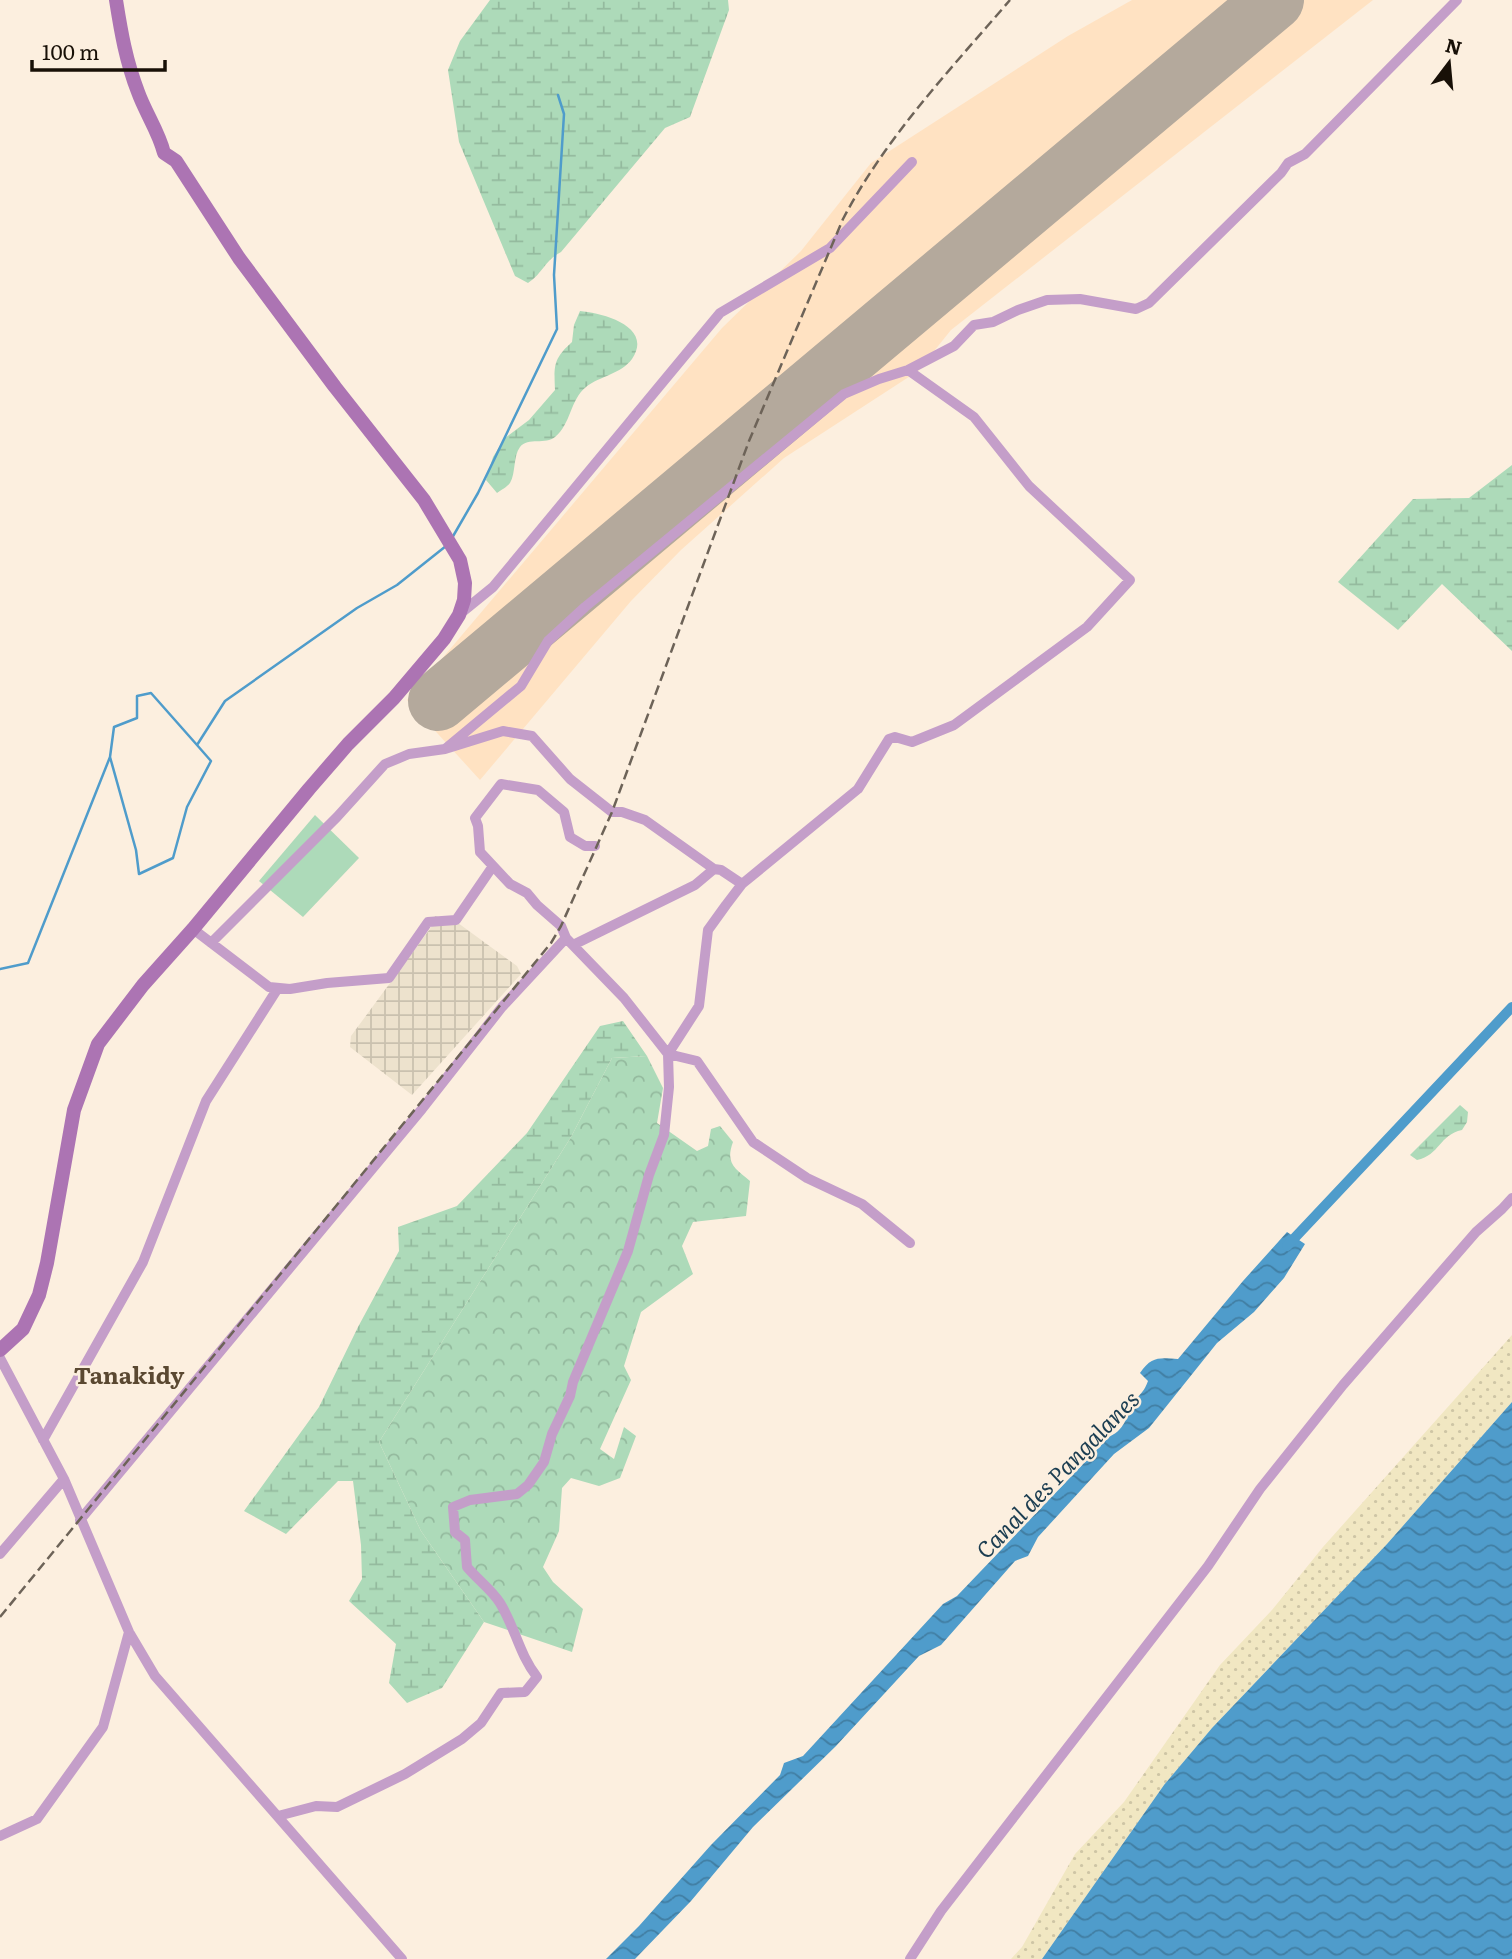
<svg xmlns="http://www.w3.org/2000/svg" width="1512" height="1959" viewBox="0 0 1512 1959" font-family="Literata,serif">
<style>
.industrial{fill:url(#industrial-grid)}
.built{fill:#ffe2c2}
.green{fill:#addab9}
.forest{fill:url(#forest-crowns)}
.wetland{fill:url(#wetland-marsh)}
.sand{fill:url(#sand-dots)}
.water{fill:url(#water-waves)}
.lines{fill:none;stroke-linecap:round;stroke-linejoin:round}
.stream{stroke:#4f9ccb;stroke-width:2.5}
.canal{stroke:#4f9ccb;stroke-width:10}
.runway{stroke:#b4a99c;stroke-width:60}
.street{stroke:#c49ec9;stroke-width:10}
.secondary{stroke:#ac74b3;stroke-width:14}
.rail{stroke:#6d6358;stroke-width:2.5;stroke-dasharray:10 5;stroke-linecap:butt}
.labels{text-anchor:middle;stroke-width:5;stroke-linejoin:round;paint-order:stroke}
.neighbourhood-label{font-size:23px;font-weight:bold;fill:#5a4831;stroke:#fcefdf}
.water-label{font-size:23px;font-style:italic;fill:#1b3d51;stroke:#fcefdf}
</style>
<defs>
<pattern id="industrial-grid" width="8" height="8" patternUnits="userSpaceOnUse" patternTransform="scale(1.75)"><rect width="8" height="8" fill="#ede2cd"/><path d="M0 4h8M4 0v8" fill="none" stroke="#cac1af"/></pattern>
<pattern id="forest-crowns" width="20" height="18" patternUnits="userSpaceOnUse" patternTransform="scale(1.75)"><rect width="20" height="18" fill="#addab9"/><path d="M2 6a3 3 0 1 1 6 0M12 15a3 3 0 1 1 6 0" fill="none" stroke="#94ba9e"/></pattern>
<pattern id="wetland-marsh" width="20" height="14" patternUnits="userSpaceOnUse" patternTransform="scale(1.75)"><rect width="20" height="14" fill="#addab9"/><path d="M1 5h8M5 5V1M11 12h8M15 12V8" fill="none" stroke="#94ba9e"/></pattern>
<pattern id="sand-dots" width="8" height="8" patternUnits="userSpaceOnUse" patternTransform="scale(1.75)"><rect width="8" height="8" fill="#f1e7c2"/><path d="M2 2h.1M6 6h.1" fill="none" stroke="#cec5a5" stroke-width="1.8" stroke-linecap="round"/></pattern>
<pattern id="water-waves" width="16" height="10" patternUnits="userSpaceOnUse" patternTransform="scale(1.75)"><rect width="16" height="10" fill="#4f9ccb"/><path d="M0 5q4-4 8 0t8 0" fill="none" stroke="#417ea3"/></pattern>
</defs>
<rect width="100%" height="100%" fill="#fcefdf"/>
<path class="industrial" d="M435,916L458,923L517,966L521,974L412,1095L350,1047L351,1036L432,926Z"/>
<path class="built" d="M1132,0H1373L951,330L918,371L784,458L681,550L631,601L480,780L407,700L722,328L801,251L871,163L1068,36Z"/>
<path class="green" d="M315,815L359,858L303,917L259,881Z"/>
<path class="forest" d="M647,1056L663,1088L657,1123L697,1151L708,1146L711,1129L720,1126L733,1142C725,1164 735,1168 750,1181L746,1216L693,1222L682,1246L693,1274L641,1312L624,1366L631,1380L600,1449L614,1459L624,1427L636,1436L620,1478L599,1486L571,1478L562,1488L559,1531L543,1567L553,1582L583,1609L572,1652L484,1622L421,1531L379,1442L571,1137L612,1058Z"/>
<path class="wetland" d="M490,0H728L729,10L690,117L665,128L561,252C544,261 544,272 528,283L515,276L459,142L448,70L460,41Z
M580,311C602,313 654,326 632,359C621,374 600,376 586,387C570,400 571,424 555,437C546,445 528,437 520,447C513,456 516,473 510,483C507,487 501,490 497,493L486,480L493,457L505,438L529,420L555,390C554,366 553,359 572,342L574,325Z
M1512,465V651L1442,584L1398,630L1338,582L1413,499L1469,498Z
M623,1021L647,1056L612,1058L571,1137L379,1442L421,1531L484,1622L442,1688L407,1703L389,1683L396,1644L349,1601L362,1579L361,1545L353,1481H338L286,1534L244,1511L319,1407L358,1327L399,1251L398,1227L457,1206L527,1133L600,1026Z
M1460,1105L1468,1112L1467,1122L1462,1130C1439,1135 1440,1155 1417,1160L1410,1155Z"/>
<path class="sand" d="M1512,1335V1402L1387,1544L1212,1728L1164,1785L1042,1959H1011L1022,1947L1075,1854L1124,1802L1220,1665L1272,1610L1323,1547Z"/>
<path class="water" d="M1287,1232L1305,1244L1284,1278L1254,1312L1217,1343L1149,1428L1114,1454L1038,1537L1028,1556L1015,1561L941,1645L919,1656L836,1746L753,1827L691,1901L635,1959H606L639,1926L711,1845L780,1775L784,1763L803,1756L943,1604L957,1596L1109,1437C1129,1427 1124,1415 1136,1400C1142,1391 1144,1392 1148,1381L1140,1373C1152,1356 1159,1358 1178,1359L1243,1281Z
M1512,1402V1959H1042L1164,1785L1212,1728L1387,1544Z"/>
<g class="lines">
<path class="stream" d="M452,538L478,493L557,329L554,275L564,114L558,95
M110,757L136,850L139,874L173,858L187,807L211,761L197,745
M0,969L28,963L110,757L114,727L137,718V696L151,693L197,745L225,701L357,608L397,585L446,546"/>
<path class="canal" d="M1287,1246L1512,1007"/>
<path class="runway" d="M438,701L1274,0"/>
<path class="street" d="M908,370L974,417L1029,486L1130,580L1087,627L954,725L912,742L895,737L889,739L858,789L742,884L726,905L708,930L699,1006L668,1054L697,1061L753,1142L807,1178L862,1204L910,1243
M461,613L493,587L720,313L830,248L912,162
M445,749L521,686L548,641L585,607L844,394L879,379L908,370L954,346L974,325L993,322L1018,310L1047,300L1080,299L1136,309L1149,303L1281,173L1288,163L1305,154L1457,0
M193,929L269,987L290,989L327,983L389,978L428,922L456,920L493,866
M211,943L337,817L385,764L409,754L445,749L503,731L532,736L570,779L612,812H622L645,820L714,869L721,870L742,884
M573,945L695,885L714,869
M0,1358L64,1479L129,1632L155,1676L402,1959
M43,1440L143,1262L206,1101L278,988
M80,1520L422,1109L502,1007L566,938
M0,1554L64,1479
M278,1816L316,1806L337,1807L405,1774L462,1739L481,1723L501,1693L525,1692L537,1677C519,1654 515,1627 500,1603C492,1590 477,1579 467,1567L465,1540L455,1532L453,1507L470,1500L517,1494L528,1485L544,1462L552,1434L570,1396L573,1382L628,1251L649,1175L664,1135L669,1087L668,1054L624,998L566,938L561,926L537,905L527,893L510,884L480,852L478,826L475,818L501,784L538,790L564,812L570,837L585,846H595
M0,1836L37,1819L103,1727L129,1632
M910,1959L941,1911L1208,1566L1260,1489L1343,1385L1476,1232L1502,1209L1512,1198"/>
<path class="secondary" d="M0,1350L23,1329L39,1295L47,1263L74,1110L98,1044L143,985L193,929L309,789L348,744L394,698L444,639L459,615L464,600L465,583L460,560L424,500L335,387L239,258L176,161L164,153C159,132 145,112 138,92C126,61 121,32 116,0"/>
<path class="rail" d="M0,1617L551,943L561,926L612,812L749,441L843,219C886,137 950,70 1010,0"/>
</g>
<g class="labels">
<g class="neighbourhood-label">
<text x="129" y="1384">Tanakidy</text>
</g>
<g class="water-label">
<text transform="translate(1058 1475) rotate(-46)" y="8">Canal des Pangalanes</text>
</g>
</g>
<g transform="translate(1449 63) rotate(16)" stroke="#fcefdf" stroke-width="5" paint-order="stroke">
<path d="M0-5L12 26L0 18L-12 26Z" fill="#181007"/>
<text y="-10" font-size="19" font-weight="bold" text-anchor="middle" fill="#181007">N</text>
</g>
<path d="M32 60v10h133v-10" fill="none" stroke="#181007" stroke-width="3.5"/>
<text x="42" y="60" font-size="21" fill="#181007" stroke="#fcefdf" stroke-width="5" paint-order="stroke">100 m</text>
</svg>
